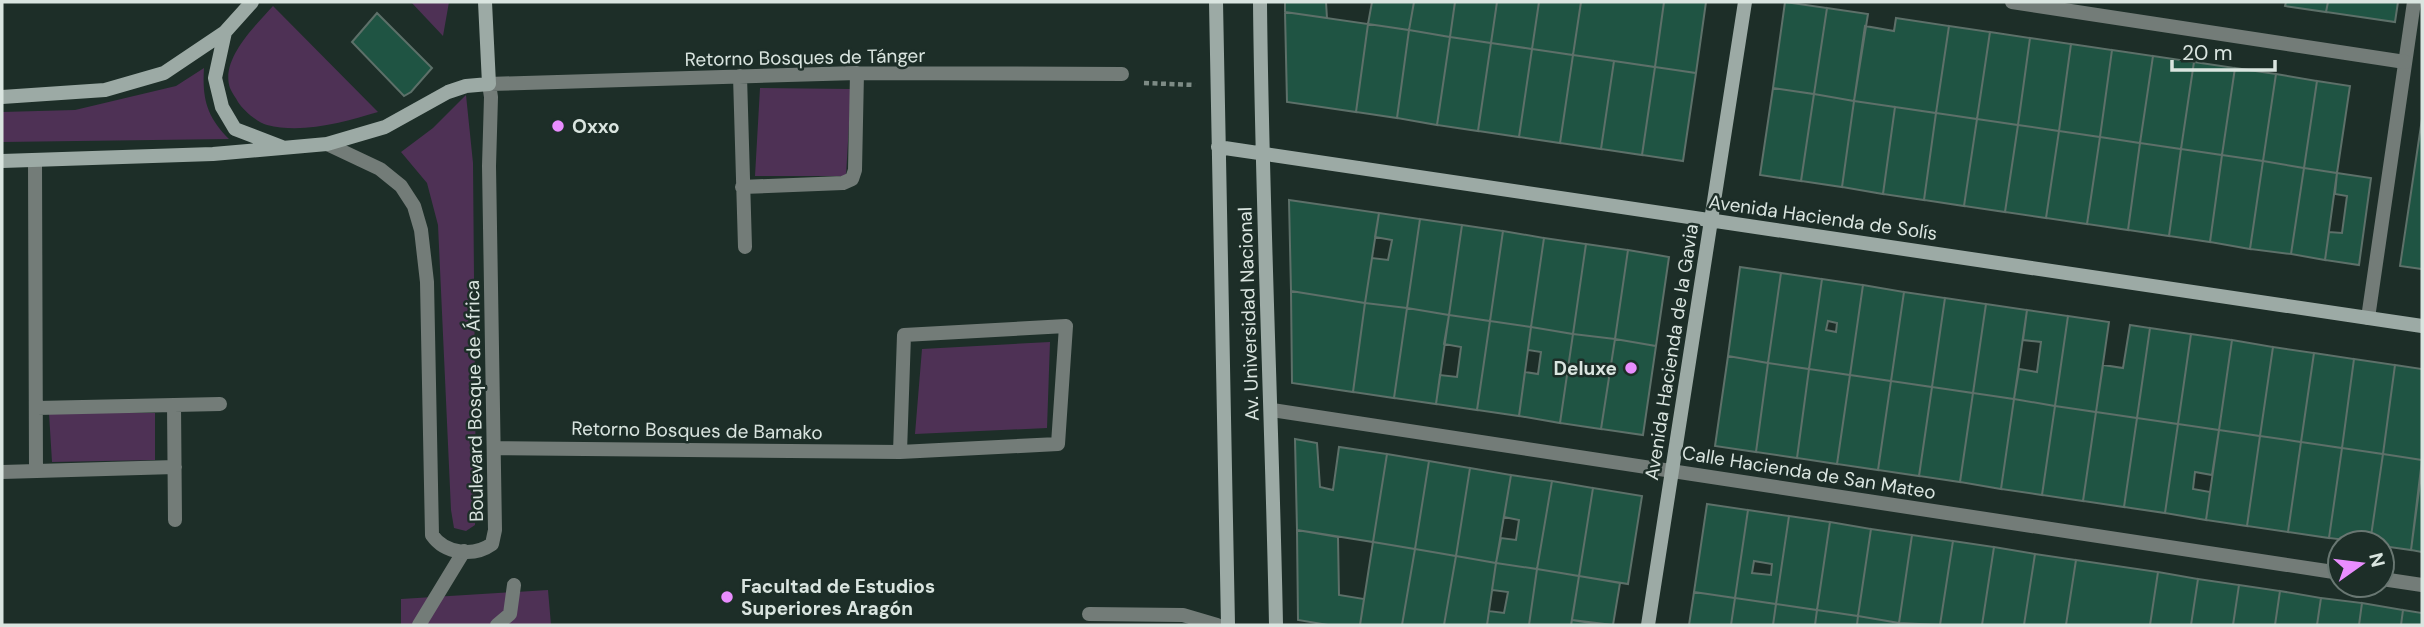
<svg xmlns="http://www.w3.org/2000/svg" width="2424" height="627" viewBox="0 0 2424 627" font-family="'DM Sans',sans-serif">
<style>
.green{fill:#4e3155}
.building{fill:#1f5443;stroke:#5d7069;stroke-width:2;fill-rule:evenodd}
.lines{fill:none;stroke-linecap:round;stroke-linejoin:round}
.path{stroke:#7d8b85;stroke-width:4.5;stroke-dasharray:5 3.5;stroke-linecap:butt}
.lane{stroke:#737c78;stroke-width:14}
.street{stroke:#737c78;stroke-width:14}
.secondary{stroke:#9caaa5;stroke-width:14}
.poi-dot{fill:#e98dfe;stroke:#1d2e28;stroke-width:2.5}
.labels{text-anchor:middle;stroke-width:5;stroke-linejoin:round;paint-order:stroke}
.street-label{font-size:19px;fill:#dae5e0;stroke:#1d2e28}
.poi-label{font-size:19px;font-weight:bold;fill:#dae5e0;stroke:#1d2e28;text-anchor:start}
</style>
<rect width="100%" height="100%" fill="#1d2e28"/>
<path class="green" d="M411,2H449L443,36Z
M273,6L378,112C344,122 303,134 267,125C258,123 243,110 238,102C236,98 232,93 230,88C220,59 256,25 273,6Z
M204,68C202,99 207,117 229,139L2,142V112L75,110L176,86Z
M760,88L851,89L846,176H755Z
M466,95L473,163L476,504L475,525L466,531L454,528L451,510L438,225L427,183L401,152L433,128Z
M1050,342L1047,428L915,434L922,349Z
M49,413H155V460L52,462Z
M548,590L551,625H401V599Z"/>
<path class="building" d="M1285,2H1326L1327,18L1285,12Z
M1372,2H1414L1409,30L1368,24Z
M1414,2H1455L1450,37L1409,30Z
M1455,2H1497L1491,43L1450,37Z
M1497,2H1539L1532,49L1491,43Z
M1539,2H1581L1573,55L1532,49Z
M1581,2H1664L1655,67L1573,55Z
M1664,2H1706L1696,73L1655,67Z
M1785,2L1827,8L1814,94L1773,88Z
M2286,2H2328L2326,12L2285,6Z
M2328,2H2398L2395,22L2326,12Z
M1827,8L1868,14L1854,101L1814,94Z
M1285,12L1368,24L1356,112L1287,102Z
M377,13L432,68L411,92L404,96L352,42Z
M1896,18L1949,26L1936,113L1854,101L1865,26L1894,31Z
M1368,24L1409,30L1397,118L1356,112Z
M1949,26L1990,32L1977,119L1936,113Z
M1409,30L1450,37L1437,125L1397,118Z
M1990,32L2030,38L2018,125L1977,119Z
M1450,37L1491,43L1478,131L1437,125Z
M2030,38L2071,44L2059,131L2018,125Z
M1491,43L1532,49L1519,137L1478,131Z
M2071,44L2112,50L2100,137L2059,131Z
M1532,49L1573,55L1560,143L1519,137Z
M2112,50L2153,56L2140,143L2100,137Z
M1573,55L1614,61L1601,149L1560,143Z
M2153,56L2194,62L2181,149L2140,143Z
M1614,61L1655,67L1642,155L1601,149Z
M2194,62L2235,68L2222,155L2181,149Z
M1655,67L1696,73L1683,161L1642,155Z
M2235,68L2276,74L2263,161L2222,155Z
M2276,74L2317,81L2304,168L2263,161Z
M2317,81L2350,86L2337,173L2304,168Z
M1773,88L1814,94L1801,181L1760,175Z
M1814,94L1854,101L1842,187L1801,181Z
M1854,101L1895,107L1883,194L1842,187Z
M1895,107L1936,113L1924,200L1883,194Z
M1936,113L1977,119L1964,206L1924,200Z
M1977,119L2018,125L2005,212L1964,206Z
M2422,119V269L2400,266Z
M2018,125L2059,131L2046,218L2005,212Z
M2059,131L2100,137L2087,224L2046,218Z
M2100,137L2140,143L2128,230L2087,224Z
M2140,143L2181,149L2169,236L2128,230Z
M2181,149L2222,155L2210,242L2169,236Z
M2222,155L2263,161L2250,249L2210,242Z
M2263,161L2304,168L2291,254L2250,249Z
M2304,168L2337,173L2325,260L2291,254Z
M2337,173L2371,178L2359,265L2325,260L2329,232L2342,233L2347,196L2335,194Z
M1289,200L1379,213L1365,303L1291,291Z
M1379,213L1420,219L1407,308L1365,303L1372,258L1388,260L1392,240L1375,237Z
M1420,219L1462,225L1449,315L1407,308Z
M1462,225L1503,231L1490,321L1449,315Z
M1503,231L1544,238L1531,327L1490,321Z
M1544,238L1586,244L1573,334L1531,327Z
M1586,244L1628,250L1615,339L1573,334Z
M1628,250L1669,257L1656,346L1615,339Z
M1740,267L1781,273L1768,363L1728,356Z
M1781,273L1822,279L1809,369L1768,363Z
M1822,279L1863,285L1850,375L1809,369ZM1828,321L1837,323L1836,332L1826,330Z
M1863,285L1904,292L1891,381L1850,375Z
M1291,291L1365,303L1353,392L1292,383Z
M1904,292L1945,298L1932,387L1891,381Z
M1945,298L1986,304L1973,393L1932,387Z
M1365,303L1407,308L1394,398L1353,392Z
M1986,304L2027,310L2014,399L1973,393Z
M1407,308L1449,315L1436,404L1394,398Z
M2027,310L2068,316L2055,406L2014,399L2019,369L2037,372L2041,342L2023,340Z
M1449,315L1490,321L1477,410L1436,404L1440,375L1457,377L1461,347L1444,344Z
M2068,316L2109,322L2096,412L2055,406Z
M1490,321L1531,327L1519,416L1477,410Z
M2130,325L2150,328L2137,418L2096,412L2103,365L2123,368Z
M1531,327L1573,334L1560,423L1519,416L1525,372L1538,374L1541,352L1528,350Z
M2150,328L2191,334L2178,424L2137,418Z
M1573,334L1615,339L1601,429L1560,423Z
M2191,334L2232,340L2219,430L2178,424Z
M1615,339L1656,346L1643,435L1601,429Z
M2232,340L2273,347L2260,436L2219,430Z
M2273,347L2314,353L2301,442L2260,436Z
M2314,353L2354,359L2342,448L2301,442Z
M1728,356L1768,363L1756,452L1715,446Z
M2354,359L2395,365L2383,454L2342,448Z
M1768,363L1809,369L1797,458L1756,452Z
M2395,365L2422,369V460L2383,454Z
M1809,369L1850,375L1837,464L1797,458Z
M1850,375L1891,381L1878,470L1837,464Z
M1891,381L1932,387L1919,476L1878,470Z
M1932,387L1973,393L1960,482L1919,476Z
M1973,393L2014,399L2001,489L1960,482Z
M2014,399L2055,406L2042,495L2001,489Z
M2055,406L2096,412L2083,501L2042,495Z
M2096,412L2137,418L2124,507L2083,501Z
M2137,418L2178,424L2165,513L2124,507Z
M2178,424L2219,430L2212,475L2195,472L2193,489L2210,492L2206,520L2165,513Z
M2219,430L2260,436L2247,526L2206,520Z
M2260,436L2301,442L2288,532L2247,526Z
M1295,439L1317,443L1320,487L1333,490L1339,447L1387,454L1373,542L1297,530Z
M2301,442L2342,448L2329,538L2288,532Z
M2342,448L2383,454L2370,543L2329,538Z
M1387,454L1429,461L1415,549L1373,542Z
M2383,454L2422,460L2411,550L2382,546V543H2370Z
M1429,461L1470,468L1456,556L1415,549Z
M1470,468L1511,475L1496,563L1456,556Z
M2422,468V552L2411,550Z
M1511,475L1552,481L1537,569L1496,563L1501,538L1516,540L1519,520L1504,517Z
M1552,481L1593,488L1579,576L1537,569Z
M1593,488L1642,496L1628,584L1579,576Z
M1707,504L1748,510L1735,598L1694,592Z
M1748,510L1789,516L1776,604L1735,598ZM1754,561L1772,564L1771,575L1752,573Z
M1789,516L1830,522L1817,610L1776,604Z
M1830,522L1871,529L1858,616L1817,610Z
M1871,529L1912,535L1899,623L1858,616Z
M1297,530L1338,537L1339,595L1364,599L1360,625H1328L1298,620Z
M1912,535L1953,541L1940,625L1899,623Z
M1953,541L1994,547L1982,625H1940Z
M1373,542L1415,549L1402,625H1360Z
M1994,547L2035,554L2024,625H1982Z
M1415,549L1456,556L1444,625H1402Z
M2035,554L2076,560L2066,625H2024Z
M1456,556L1496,563L1487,625H1444Z
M2076,560L2158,572L2150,625H2066Z
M1496,563L1537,569L1529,625H1487L1489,611L1504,613L1508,592L1492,590Z
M1537,569L1579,576L1571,625H1529Z
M2158,572L2198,579L2191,625H2150Z
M1579,576L1620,583L1613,625L1572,620Z
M2198,579L2239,585L2233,625H2191Z
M2239,585L2280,591L2275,625H2233Z
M2280,591L2321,598L2317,625H2275Z
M1694,592L1735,598L1731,625H1689Z
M1735,598L1776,604L1773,625H1731Z
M2321,598L2362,603L2359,625H2317Z
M2362,603L2403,610L2401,625H2359Z
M1776,604L1817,610L1815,625H1773Z
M1817,610L1858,616L1857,625H1815Z
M2403,610L2422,613V625H2401Z
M1858,616L1899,623L1898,625H1857Z
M1572,620L1603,625H1571Z"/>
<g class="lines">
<path class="path" d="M1144,83L1195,85"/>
<path class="lane" d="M2368,318L2414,2
M1089,614L1183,615L1217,625
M419,625L464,551"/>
<path class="street" d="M2012,2L2405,62
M740,76L745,247
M327,144L380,169L401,186L414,206L421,230L427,282L432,535C445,554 474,557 492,544L495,530L489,166L491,97L489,84L857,73L1122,74
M35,161L36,471
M742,187L843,183L852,179L855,170L857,73
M174,405L175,520
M37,408L220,404
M1272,410L2340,573
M494,448L900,452L1058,444L1066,326L904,335L900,452
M2,472L175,467
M2382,579L2422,585
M497,625L510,614L514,585"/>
<path class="secondary" d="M1216,2L1228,625
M1260,2C1262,210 1272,417 1276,625
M225,32L215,78L222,107L235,129L282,147
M2,97L105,90L164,73L225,32L252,2
M1218,147L2422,326
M2,161L213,154L327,144L385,127L448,92L466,86L489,84L485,2
M1648,625L1745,2"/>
</g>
<g class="poi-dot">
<circle cx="558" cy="126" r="7"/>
<circle cx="1631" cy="368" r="7"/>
<circle cx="727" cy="597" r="7"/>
</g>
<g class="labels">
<g class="street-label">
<text transform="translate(805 57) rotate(-1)" y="7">Retorno Bosques de Tánger</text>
<text transform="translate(1823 217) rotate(8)" y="7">Avenida Hacienda de Solís</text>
<text transform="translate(1248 314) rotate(-92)" y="7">Av. Universidad Nacional</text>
<text transform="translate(1671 352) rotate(-81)" y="7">Avenida Hacienda de la Gavia</text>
<text transform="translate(474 401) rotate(-91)" y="7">Boulevard Bosque de África</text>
<text transform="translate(697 430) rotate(1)" y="7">Retorno Bosques de Bamako</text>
<text transform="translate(1809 472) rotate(9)" y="7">Calle Hacienda de San Mateo</text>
</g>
<g class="poi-label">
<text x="572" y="133">Oxxo</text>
<text x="1617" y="375" text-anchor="end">Deluxe</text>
<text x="741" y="593">Facultad de Estudios<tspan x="741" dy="22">Superiores Aragón</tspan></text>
</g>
</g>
<rect width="2424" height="627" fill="none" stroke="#dae5e0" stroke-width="7"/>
<g transform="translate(2361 564) rotate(76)"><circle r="33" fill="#1d2e28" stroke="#697772" stroke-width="2"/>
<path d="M0-5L12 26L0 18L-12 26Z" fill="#e98dfe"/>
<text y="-10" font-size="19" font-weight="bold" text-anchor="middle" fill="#dae5e0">N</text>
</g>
<path d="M2172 60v10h103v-10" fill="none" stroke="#dae5e0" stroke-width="3.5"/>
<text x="2182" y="60" font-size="21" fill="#dae5e0" stroke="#1d2e28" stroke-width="5" paint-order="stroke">20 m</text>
</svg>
